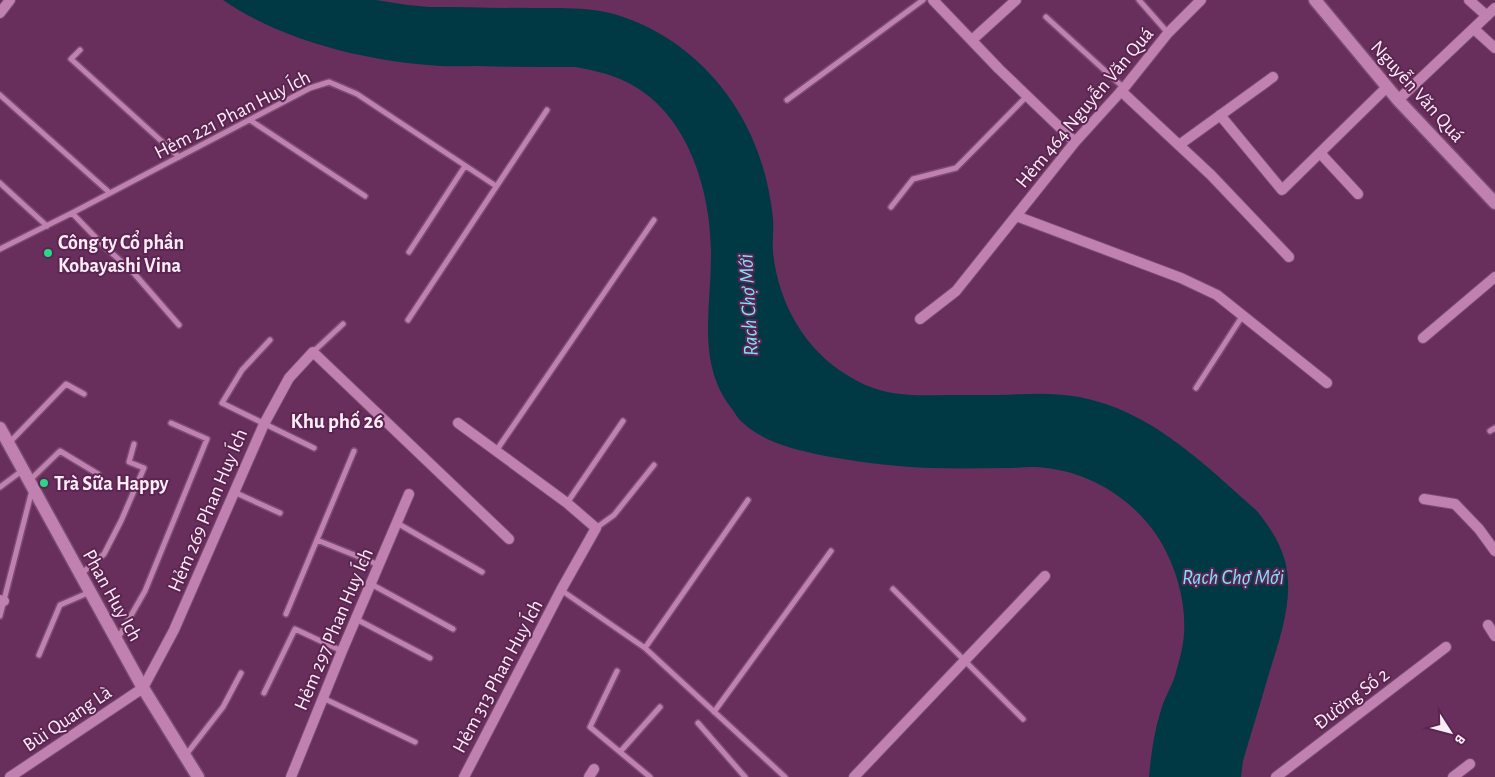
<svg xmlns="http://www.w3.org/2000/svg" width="1495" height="777" viewBox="0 0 1495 777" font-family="'Alegreya Sans',sans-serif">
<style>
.water{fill:#003944}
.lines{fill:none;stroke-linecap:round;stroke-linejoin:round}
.lane-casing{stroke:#794c70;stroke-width:8}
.street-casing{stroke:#794c70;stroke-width:12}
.secondary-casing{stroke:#794c70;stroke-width:15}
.lane{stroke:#c080b0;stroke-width:5}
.street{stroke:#c080b0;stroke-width:10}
.secondary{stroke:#c080b0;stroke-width:12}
.poi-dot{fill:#28d885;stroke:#5c2451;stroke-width:2}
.labels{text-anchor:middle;stroke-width:4;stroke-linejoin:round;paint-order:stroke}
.street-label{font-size:20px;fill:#fbedf7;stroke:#5c2451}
.poi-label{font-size:20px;font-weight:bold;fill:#fbedf7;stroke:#5c2451;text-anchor:start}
.water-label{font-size:21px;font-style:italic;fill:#7ae3fd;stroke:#5c2451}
.neighbourhood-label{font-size:21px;font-weight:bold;fill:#fbedf7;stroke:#5c2451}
</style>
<rect width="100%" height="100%" fill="#682f5c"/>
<path class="water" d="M223,0H376L408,5L429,7C463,7 498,8 533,8C558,8 585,7 610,13C692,35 751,105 768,187C770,197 772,208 773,219C774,230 772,241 773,252C778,302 804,349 847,375C879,396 910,396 947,395C964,395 980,395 997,395C1025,394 1052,392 1079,397C1151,410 1205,465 1257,511C1269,526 1280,542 1285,561C1295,600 1279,640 1268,677C1260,705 1251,733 1243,761L1241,777H1149C1151,754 1154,732 1161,710C1164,699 1170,689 1174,679C1178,665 1183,649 1184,634C1186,602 1177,570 1161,542C1137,502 1093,473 1046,468C1035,466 1023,468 1012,468C985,468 959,469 932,468C895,467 857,462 820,455C793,449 763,442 742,422C738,419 735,413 732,409C695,362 712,305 711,250C710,185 685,106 620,79C606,73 591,70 576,67C543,67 510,67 477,66C461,66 444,67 428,65C361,60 279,39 223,0Z"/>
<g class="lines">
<g class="lane-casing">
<path id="lane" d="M1139,0L1168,33
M1046,17L1124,88
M80,50L71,59L179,157
M0,95L110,193
M787,100L923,0
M250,120L365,196
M0,183L47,226
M891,207L913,179L956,168L1027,96
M72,213L105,247L132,271L179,325
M0,249L72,213L310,88L329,82L357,94L496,186
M409,252L465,166
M408,320L547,110
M270,340L242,370L222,403L314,448
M313,352L343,324
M1196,388L1243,315
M1490,431L1495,428
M9,443L66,384L84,394
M496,451L654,220
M30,480L60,451L98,474
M0,487L23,470
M234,492L280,513
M567,503L623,421
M397,523L482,572
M596,528L614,515L654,465
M317,540L379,565
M81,574L104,554L121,521L144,468L129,462L134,444
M371,584L453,629
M893,589L1023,719
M561,590L645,648L785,777
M286,614L354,451
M0,616L32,490
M356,619L430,658
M117,640L145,591L207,439L171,423
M645,648L748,500
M39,655L60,605L90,592
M617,671L590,727L650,777
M264,693L295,629L342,651
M323,698L415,742
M714,712L831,551
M698,723L745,777
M620,752L660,707
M185,756L223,707L241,673"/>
</g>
<g class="street-casing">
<path id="street" d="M933,0L999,69L1075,142
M1469,0L1487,16
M0,13L10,0
M1474,29L1495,48
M972,40L1016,0
M1121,91L1211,175L1289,257
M1398,100L1495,8
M1220,115L1282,190L1387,87
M1179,145L1273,77
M1320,153L1358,194
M1016,216L1181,278L1217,295L1327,383
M920,319L956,291L1075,142L1124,88L1168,33L1201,0
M1423,338L1495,277
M458,423L567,503L596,528L561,590L464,777
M1424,499L1455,504L1479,529L1495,551
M0,600L4,601
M1488,625L1495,636
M10,777L143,688L174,630L264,424L289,378L313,352L509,539
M291,777L342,651L409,494
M589,777L594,769
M854,777L1045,576
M1276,777L1446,647
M1453,777L1470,764"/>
</g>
<g class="secondary-casing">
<path id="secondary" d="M1315,0L1398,100L1495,203
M0,428L143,688L198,777"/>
</g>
<use href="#lane" class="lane"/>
<use href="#street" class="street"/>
<use href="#secondary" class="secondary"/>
</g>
<g class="poi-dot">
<circle cx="48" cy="253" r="5"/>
<circle cx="44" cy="483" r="5"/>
</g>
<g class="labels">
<g class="street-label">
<text transform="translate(1418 91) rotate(48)" y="7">Nguyễn Văn Quá</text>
<text transform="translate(1084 107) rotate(-50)" y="7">Hẻm 464 Nguyễn Văn Quá</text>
<text transform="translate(232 114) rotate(-27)" y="7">Hẻm 221 Phan Huy Ích</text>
<text transform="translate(207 510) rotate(-67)" y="7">Hẻm 269 Phan Huy Ích</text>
<text transform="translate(113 595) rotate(61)" y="7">Phan Huy Ich</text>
<text transform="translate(333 629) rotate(-67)" y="7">Hẻm 297 Phan Huy Ích</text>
<text transform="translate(497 676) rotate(-62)" y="7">Hẻm 313 Phan Huy Ích</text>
<text transform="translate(1351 698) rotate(-37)" y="7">Đường Số 2</text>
<text transform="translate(67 718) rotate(-34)" y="7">Bùi Quang Là</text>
</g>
<g class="poi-label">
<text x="58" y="249">Công ty Cổ phần<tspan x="58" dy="23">Kobayashi Vina</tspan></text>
<text x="54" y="490">Trà Sữa Happy</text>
</g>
<g class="water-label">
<text transform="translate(748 305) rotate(-93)" y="7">Rạch Chợ Mới</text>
<text x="1233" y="584">Rạch Chợ Mới</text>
</g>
<g class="neighbourhood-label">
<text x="337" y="428">Khu phố 26</text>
</g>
</g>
<g transform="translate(1450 732) rotate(126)" stroke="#5c2451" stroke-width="4" paint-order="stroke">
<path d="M0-4L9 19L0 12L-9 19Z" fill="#fbedf7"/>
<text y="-8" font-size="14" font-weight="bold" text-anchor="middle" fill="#fbedf7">B</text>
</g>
</svg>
